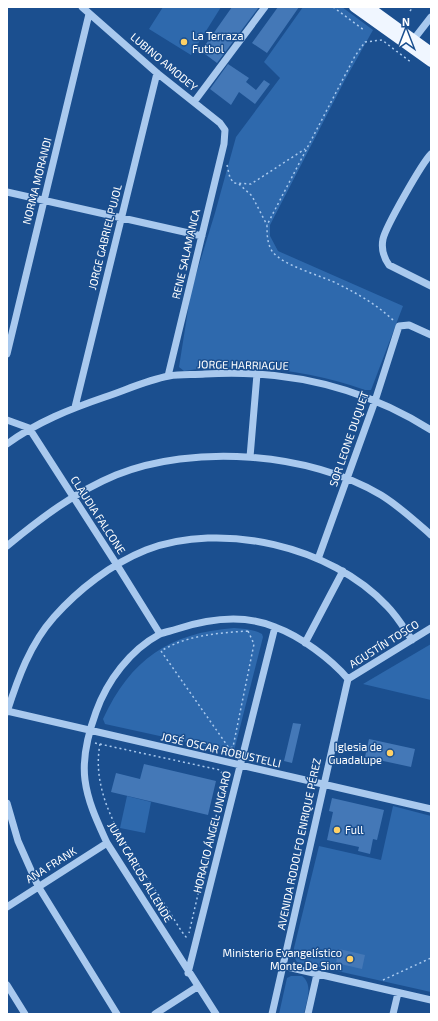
<svg xmlns="http://www.w3.org/2000/svg" width="438" height="1021" viewBox="0 0 438 1021" font-family="'Exo 2',sans-serif">
<style>
.green{fill:#2e69ad}
.building{fill:#4478b7}
.lines{fill:none;stroke-linecap:round;stroke-linejoin:round}
.path{stroke:#a9c9ee;stroke-width:1.5;stroke-dasharray:2 3;stroke-linecap:butt}
.minor{stroke:#a9c9ee;stroke-width:7}
.major{stroke:#f0f6ff;stroke-width:10}
.poi-dot{fill:#ffd166;stroke:#1b4f8f;stroke-width:1.5}
.labels{text-anchor:middle;stroke-width:3;stroke-linejoin:round;paint-order:stroke}
.poi-label{font-size:11px;fill:#fff;stroke:#1b4f8f;text-anchor:start}
.street-label{font-size:11px;fill:#fff;stroke:#1b4f8f}
</style>
<rect width="100%" height="100%" fill="#1b4f8f"/>
<path class="green" d="M163,7H221L191,55L149,29Z
M303,7H342L373,30L346,78L270,225V236L278,251L403,306L371,390H365C308,370 244,362 184,371L179,367L191,291L215,213L236,137L280,78L264,62Z
M234,628C244,629 253,629 262,634L263,637L234,751H228L105,724L103,719C131,659 169,633 234,628Z
M431,644V700L363,684Z
M127,796L151,802L145,833L120,828Z
M393,806L431,816V992L297,962L294,957V948L319,846L381,860Z
M291,976H302C314,985 306,1002 304,1014H279L287,978Z"/>
<path class="building" d="M232,7H259L217,63L201,51Z
M278,7H299L267,53L252,43Z
M228,64L249,78L246,82L256,90L264,80L270,84L255,104L239,92L231,105L210,89Z
M293,723L301,724L292,763L284,761Z
M369,739L415,749L411,767L365,757Z
M144,764L216,781L208,815L111,792L116,773L140,779Z
M332,798L384,810L377,840L373,839L370,854L358,851L359,847L327,840L333,812L329,811Z
M339,949L365,955L362,969L336,963Z"/>
<g class="lines">
<path class="path" d="M333,7L364,30
M410,11L413,7
M227,165L230,178L234,183L251,184L305,149
M239,184L252,196L267,225
M393,320C377,305 360,295 340,285C324,276 282,266 272,251C267,243 267,234 267,225L355,56L365,42L382,40L412,63
M248,631L254,644L233,747L229,748L161,651C187,635 218,633 248,631Z
M95,743L220,770L225,778L189,933
M100,744C89,802 134,856 163,902C170,911 181,933 188,939
M383,980L431,958"/>
<path class="minor" d="M82,7L157,73L220,123L225,130L224,144L168,376
M414,39L431,17
M194,102L265,7
M431,154C422,163 386,226 383,239C381,249 384,258 389,265L431,286
M7,192L202,236
M7,354L89,14
M75,407L157,73
M7,420L29,428L117,565L160,634
M7,444C37,422 70,409 105,397C126,390 147,380 169,376C180,374 193,375 205,374C287,369 361,386 431,430
M250,457L257,374
M7,546C41,518 75,492 116,475C193,444 309,452 381,495C399,506 415,521 431,535
M318,559L375,401L399,326L409,325L431,335
M305,643L343,571
M348,679L431,628
M7,711L431,809
M7,712C18,678 30,644 54,617C78,590 111,564 146,550C222,521 331,546 387,606C397,616 404,628 412,640
M7,803L18,841L38,886L117,1014
M7,907L107,843
M283,966L431,1000
M188,973L275,627
M7,985L25,1014
M155,1014L197,987
M216,1014L107,843C98,823 88,803 85,780C82,757 88,734 96,712C107,681 130,650 160,634C165,632 171,631 177,629C208,619 244,614 275,627C300,636 331,659 348,679
M272,1014L348,679
M308,1014L317,974
M393,1014L398,993"/>
<path class="major" d="M354,7L431,62
M369,7L431,52"/>
</g>
<g class="poi-dot">
<circle cx="184" cy="42" r="4"/>
<circle cx="390" cy="753" r="4"/>
<circle cx="337" cy="830" r="4"/>
<circle cx="350" cy="959" r="4"/>
</g>
<g class="labels">
<g class="poi-label">
<text x="192" y="40">La Terraza<tspan x="192" dy="13">Futbol</tspan></text>
<text x="382" y="751" text-anchor="end">Iglesia de<tspan x="382" dy="13">Guadalupe</tspan></text>
<text x="345" y="834">Full</text>
<text x="342" y="957" text-anchor="end">Ministerio Evangelístico<tspan x="342" dy="13">Monte De Sion</tspan></text>
</g>
<g class="street-label">
<text transform="translate(164 62) rotate(40)" y="4">LUBINO AMODEY</text>
<text transform="translate(37 181) rotate(-76)" y="4">NORMA MORANDI</text>
<text transform="translate(105 237) rotate(-76)" y="4">JORGE GABRIEL PUJOL</text>
<text transform="translate(186 254) rotate(-77)" y="4">RENE SALAMANCA</text>
<text transform="translate(243 365) rotate(1)" y="4">JORGE HARRIAGUE</text>
<text transform="translate(349 439) rotate(-71)" y="4">SOR LEONE DUQUET</text>
<text transform="translate(98 515) rotate(57)" y="4">CLAUDIA FALCONE</text>
<text transform="translate(384 644) rotate(-32)" y="4">AGUSTÍN TOSCO</text>
<text transform="translate(221 750) rotate(13)" y="4">JOSÉ OSCAR ROBUSTELLI</text>
<text transform="translate(212 832) rotate(-76)" y="4">HORACIO ÁNGEL UNGARO</text>
<text transform="translate(299 844) rotate(-78)" y="4">AVENIDA RODOLFO ENRIQUE PÉREZ</text>
<text transform="translate(51 865) rotate(-32)" y="4">ANA FRANK</text>
<text transform="translate(140 872) rotate(59)" y="4">JUAN CARLOS ALLENDE</text>
</g>
</g>
<rect width="438" height="1021" fill="none" stroke="#ffffff" stroke-width="16"/>
<g transform="translate(406 32)" stroke="#1b4f8f" stroke-width="3" paint-order="stroke">
<path d="M0-3L7 15L0 10L-7 15Z" fill="#ffffff"/>
<text y="-6" font-size="11" font-weight="bold" text-anchor="middle" fill="#ffffff">N</text>
</g>
</svg>
